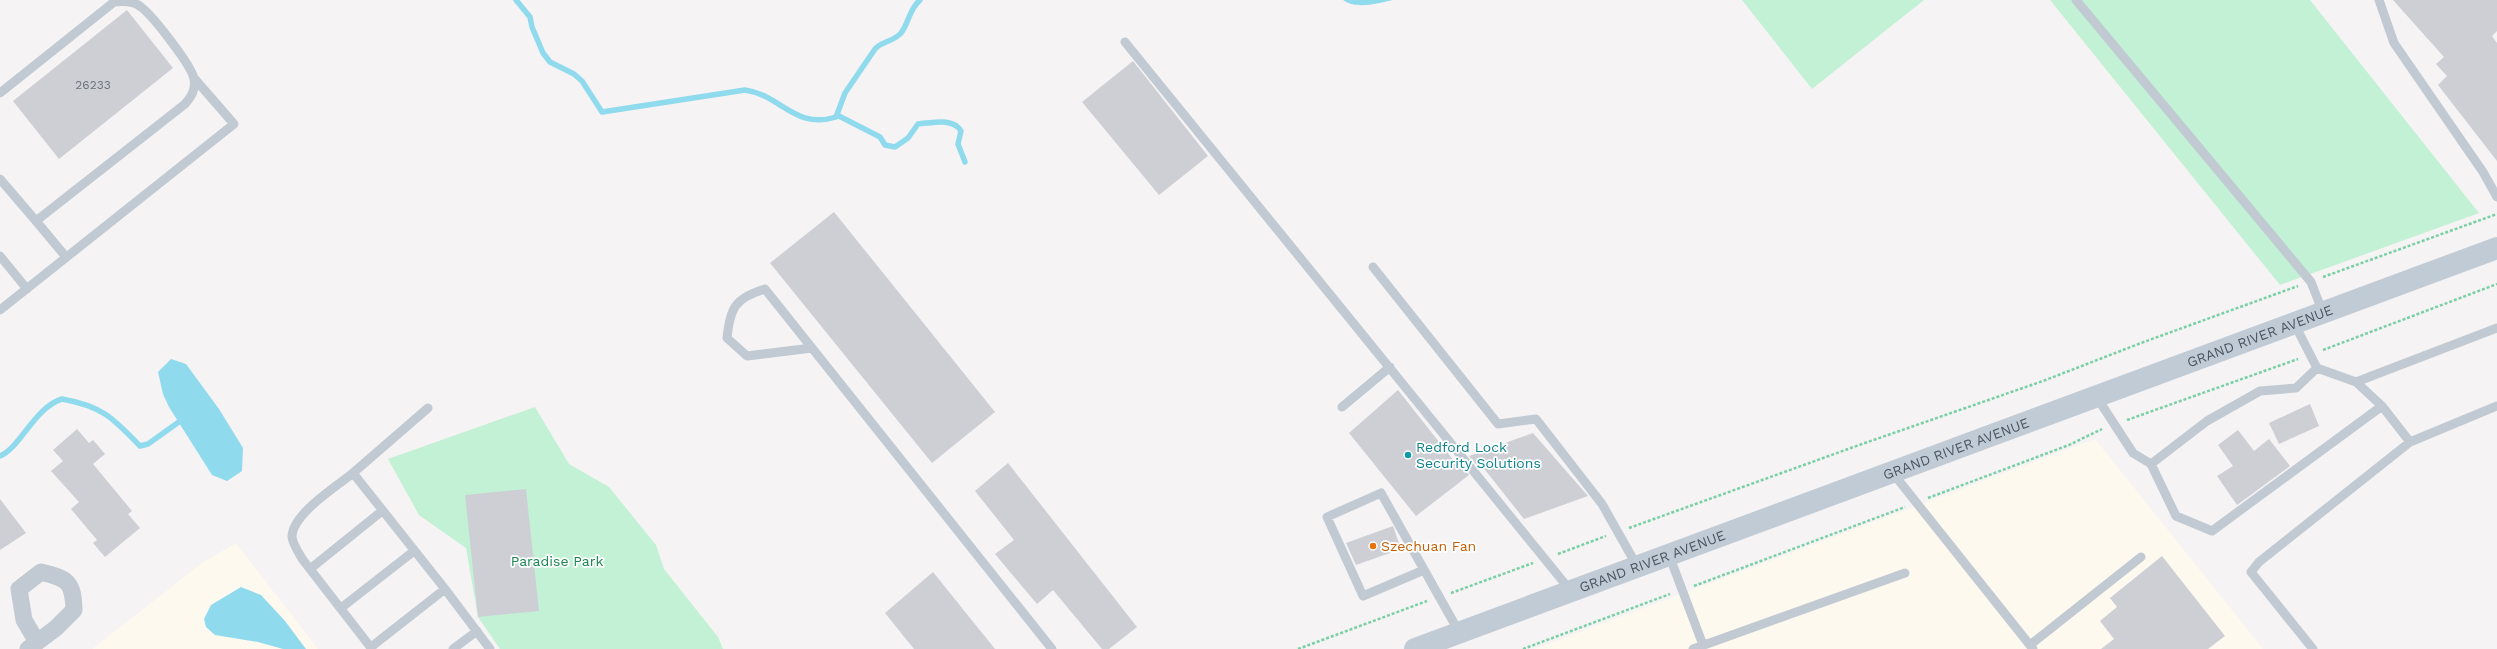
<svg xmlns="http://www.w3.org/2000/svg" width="2497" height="649" viewBox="0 0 2497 649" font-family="'Work Sans',sans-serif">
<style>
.commercial{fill:#fdf9ef}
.green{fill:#c3f1d5}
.water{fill:#90daee}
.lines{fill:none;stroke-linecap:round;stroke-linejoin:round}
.stream{stroke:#90daee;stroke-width:5.5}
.building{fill:#cdcfd5}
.path{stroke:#7ad0a6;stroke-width:2.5;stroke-dasharray:3 2;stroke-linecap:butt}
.lane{stroke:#c1cad2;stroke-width:9}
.street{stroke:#c1cad2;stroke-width:17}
.secondary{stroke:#c1cbd6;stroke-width:22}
.culture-dot{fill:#0f9aa8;stroke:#fff;stroke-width:1.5}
.food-dot{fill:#e8710a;stroke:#fff;stroke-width:1.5}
.labels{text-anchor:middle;stroke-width:3.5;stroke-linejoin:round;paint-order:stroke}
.number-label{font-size:12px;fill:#6b747e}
.street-label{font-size:14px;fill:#4a5661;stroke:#fff}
.culture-label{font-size:14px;fill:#0d838f;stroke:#fff;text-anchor:start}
.food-label{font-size:14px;fill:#c56008;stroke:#fff;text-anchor:start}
.park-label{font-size:14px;fill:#17864f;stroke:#fff}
</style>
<rect width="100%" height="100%" fill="#f5f3f3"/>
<path class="commercial" d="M2095,439L2263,649H1534Z
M236,543L318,649H92L202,563Z"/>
<path class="green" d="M1742,0H1924L1812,89Z
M2050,0H2310L2479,213L2280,285Z
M535,407L569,464L609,487L656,545L664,569L718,637L723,649H500L478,617L466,548L419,515L388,459Z"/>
<path class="water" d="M1343,0H1393C1379,3 1356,10 1343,0Z
M171,359L186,364L219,409L243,448L242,471L227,481L212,475L169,407L163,394L158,372Z
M241,587L261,595L285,621L306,649H283L258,642L215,635L206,627L204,619L211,605Z"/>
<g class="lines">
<path class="stream" d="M516,0L530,17L532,27L543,53L550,62L574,74L582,81L602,112L745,90C781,95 795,130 836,117L845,93L875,49C882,41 893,42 901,33C909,23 909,9 920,0
M837,115L880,137L885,145L895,147L908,138L918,124C932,123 953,117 961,131L958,144L965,162
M0,456C20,448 35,407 62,399C102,406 113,418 140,446L148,444L183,419"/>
</g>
<path class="building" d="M2393,0H2497V31L2492,36L2497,43V161L2438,85L2447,76L2436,64L2444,57Z
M127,10L173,68L59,159L13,101Z
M1133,61L1208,156L1159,195L1082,102Z
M834,212L995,412L932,463L770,263Z
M1398,390L1454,461L1457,460L1469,475L1416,516L1349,433Z
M2310,404L2319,426L2279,444L2269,423Z
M77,429L89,443L93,440L105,454L93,464L132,511L128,514L140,528L105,557L93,543L97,540L71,509L79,502L51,471L63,461L53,450Z
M2238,430L2254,451L2269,439L2290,466L2237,505L2217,476L2233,466L2218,445Z
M1533,433L1588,496L1524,519L1482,466L1479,468L1469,456Z
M1008,463L1137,627L1109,649H1102L1053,590L1037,604L995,554L1014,540L975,491Z
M526,489L539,611L478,617L465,495Z
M0,499L26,533L0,550Z
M1393,526L1401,549L1356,565L1346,543Z
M2162,556L2225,636L2208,649H2101L2114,639L2100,621L2117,607L2110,598Z
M933,572L995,649H914L885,613Z"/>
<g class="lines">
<path class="path" d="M2323,277L2497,214
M2323,350L2497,284
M2127,420L2298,359
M1928,498L2069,445L2102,429
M1629,528L1862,444L2043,381L2141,343L2298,286
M1558,554L1606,536
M1694,586L1905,507
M1451,593L1533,563
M1298,649L1427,601
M1523,649L1670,594"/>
<path class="lane" d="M2076,0L2311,282L2323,313
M2379,0L2394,43L2483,172L2497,197
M1125,42L1570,590
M0,93L114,2C123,1 134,1 141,7C153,16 192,66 194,79C196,90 191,97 185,104L36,221L0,179
M36,221L66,257
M0,256L27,289
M1373,267L1498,424L1536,419L1602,504L1637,566
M0,310L234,124L194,78
M812,348L747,356L727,338C730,308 735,298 765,289L1052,649
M2317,368L2356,382L2382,406L2410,442
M2356,382L2497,328
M2096,396L2133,453L2151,464L2207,421L2260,391L2296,388L2317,368L2294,323
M1342,407L1390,367
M428,408L353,473L445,589L490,649
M2151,464L2176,516L2212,531L2382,406
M1892,472L2033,649
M353,473C336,487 292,514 292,537C293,545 299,553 303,560L372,649
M1669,555L1703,645
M310,569L382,511
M1424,570L1363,596L1327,517L1381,493L1459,632
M341,608L414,551
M2030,645L2141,557
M371,647L445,589
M453,649L477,631
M1693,649L1905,573
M2313,649L2251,572L2259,562L2410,442L2497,406"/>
<path class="street" d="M28,649L56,628L74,610C73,581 68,579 41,572L19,589L24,620L37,642"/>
<path class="secondary" id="s1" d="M1415,649L2497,248"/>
</g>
<circle class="culture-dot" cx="1408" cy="455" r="4"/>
<circle class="food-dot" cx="1373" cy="546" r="4"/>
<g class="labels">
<g class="number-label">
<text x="93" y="89">26233</text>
</g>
<g class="street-label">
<text dy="5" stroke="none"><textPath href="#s1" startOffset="901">GRAND RIVER AVENUE</textPath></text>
<text dy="5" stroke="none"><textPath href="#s1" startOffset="577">GRAND RIVER AVENUE</textPath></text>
<text dy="5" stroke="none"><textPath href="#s1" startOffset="253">GRAND RIVER AVENUE</textPath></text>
</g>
<g class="culture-label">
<text x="1416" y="452">Redford Lock<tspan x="1416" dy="16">Security Solutions</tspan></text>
</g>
<g class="food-label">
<text x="1381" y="551">Szechuan Fan</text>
</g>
<g class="park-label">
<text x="557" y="566">Paradise Park</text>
</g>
</g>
</svg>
